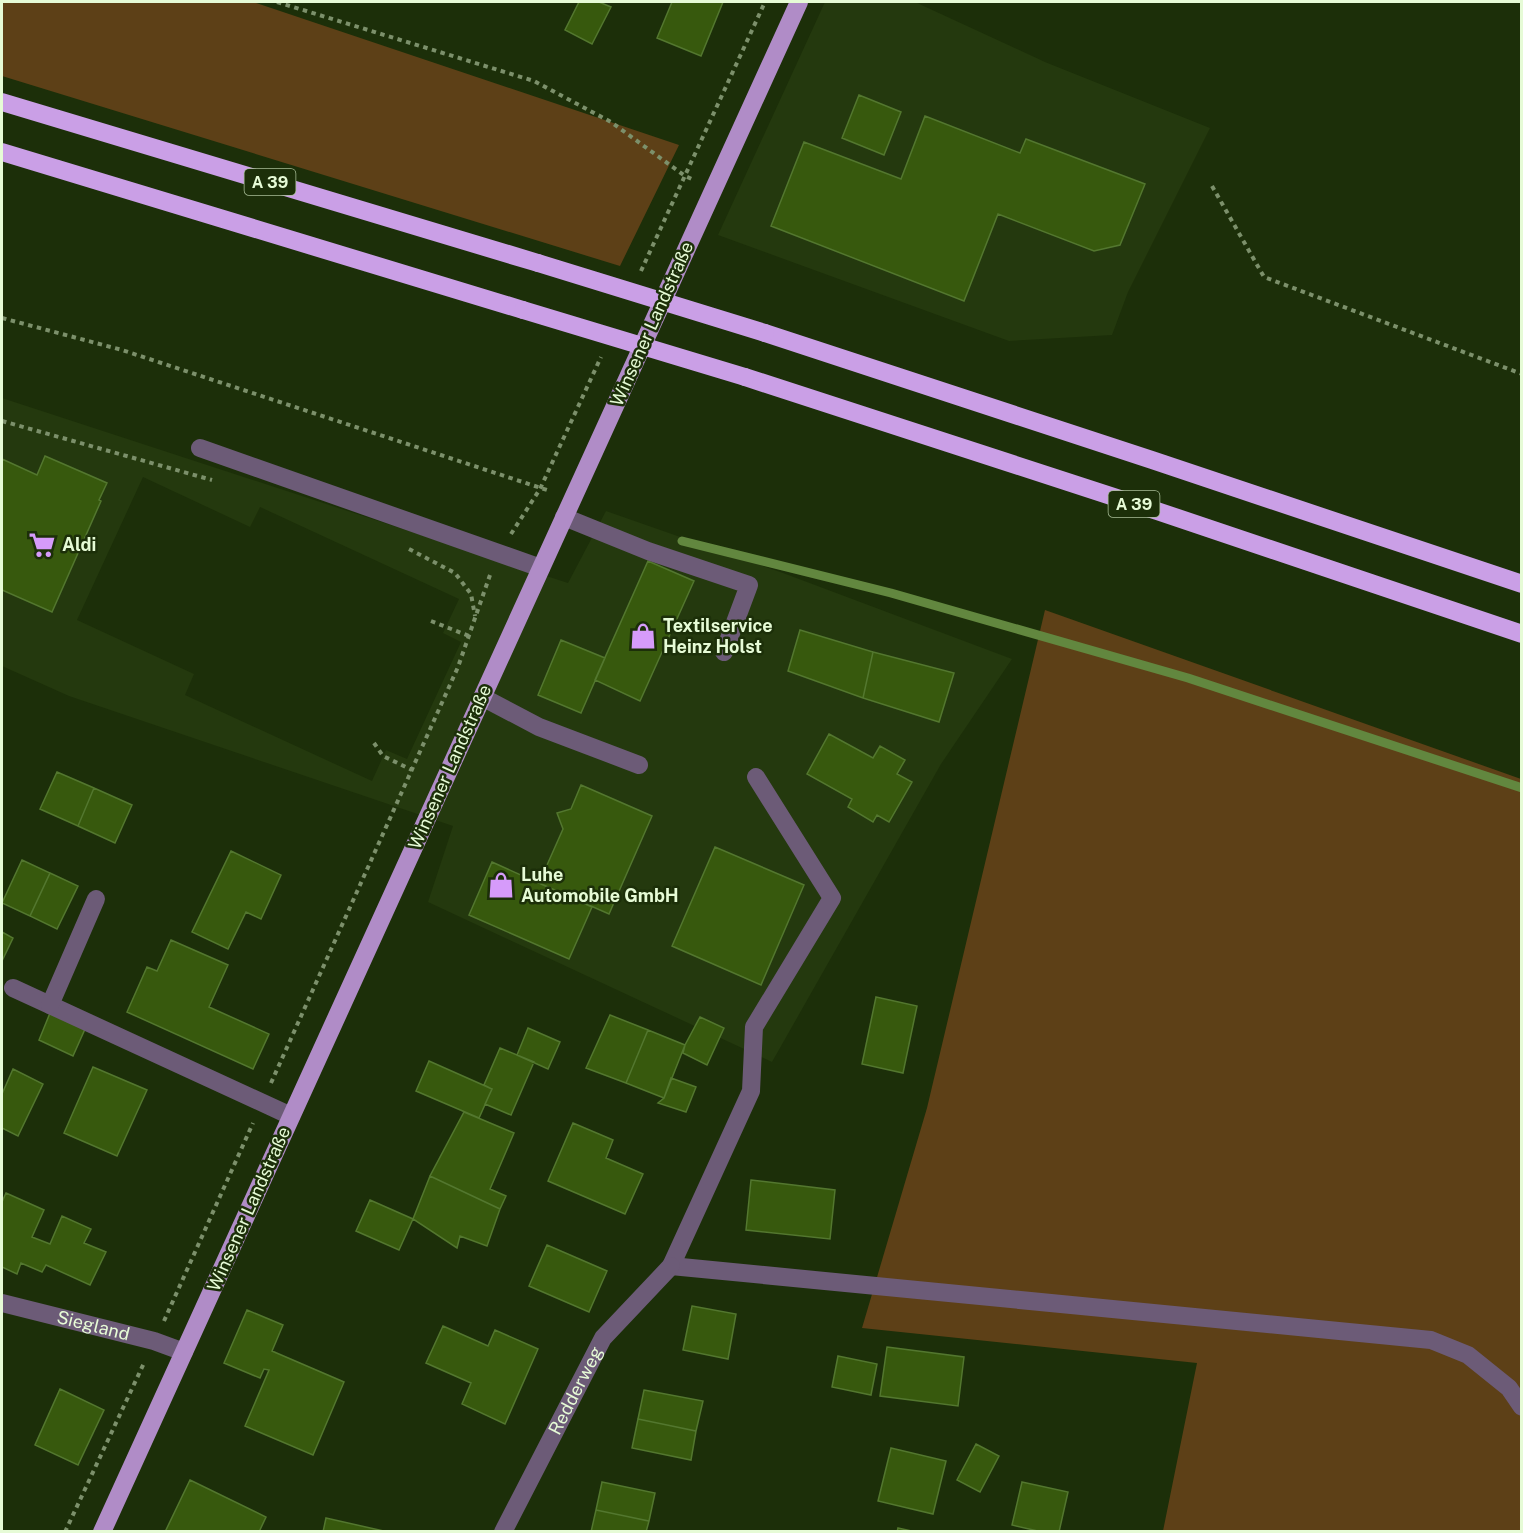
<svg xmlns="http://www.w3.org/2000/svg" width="1523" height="1533" viewBox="0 0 1523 1533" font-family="'Public Sans',sans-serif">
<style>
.built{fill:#24390e;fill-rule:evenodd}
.green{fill:#5d4017}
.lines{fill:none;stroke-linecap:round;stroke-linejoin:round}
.stream{stroke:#62873f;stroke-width:9}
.building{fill:#37590d;stroke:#53772f;stroke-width:1.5}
.path{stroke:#7c906b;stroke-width:4;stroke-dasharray:4.5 4.5;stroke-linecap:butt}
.minor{stroke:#6c5b77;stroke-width:18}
.major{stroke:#b08cc7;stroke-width:18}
.highway{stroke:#ca9fe6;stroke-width:18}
.highway-bridge{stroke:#ca9fe6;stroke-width:18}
.labels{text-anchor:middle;stroke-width:5;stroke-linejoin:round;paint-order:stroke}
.shield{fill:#1c2f09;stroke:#a9be98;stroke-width:1.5}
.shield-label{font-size:16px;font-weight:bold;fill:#e6fbd6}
.street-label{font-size:18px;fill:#e6fbd6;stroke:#1c2f09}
.poi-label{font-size:18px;font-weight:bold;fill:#e6fbd6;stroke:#1c2f09;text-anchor:start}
</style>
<rect width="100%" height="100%" fill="#1c2f09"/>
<path class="built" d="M825,2H915L1045,62L1210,128L1128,292L1112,335L1009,341L718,235Z
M2,398L568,583L606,511L783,573L1012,659L941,764L772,1062L428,902L453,826L69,696L2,666V590L52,612L101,501L99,500L107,483L37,475L2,459ZM143,477L250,527L260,507L459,599L443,633L461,642L407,759L386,750L372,781L185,695L194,674L77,620Z"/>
<path class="green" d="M2,2H253L679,145L620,266L2,76Z
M1045,610L1521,779V1531H1163L1197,1363L862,1328L927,1108Z"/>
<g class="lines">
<path class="stream" d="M682,541L891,593L1188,678L1522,788"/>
</g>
<path class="building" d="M579,2H599L611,7L592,44L565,30Z
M672,2H723L701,56L657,38Z
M859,95L901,112L884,155L842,138Z
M925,116L1020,153L1026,139L1145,184L1120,245L1094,251L998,214L964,301L771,226L804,142L901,179Z
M45,456L107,483L99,500L101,501L52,612L2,590V459L37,475Z
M648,561L694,581L640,701L595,680Z
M800,630L873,652L863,698L788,671Z
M561,640L605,658L581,713L538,695Z
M873,652L954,673L939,722L863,698Z
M829,734L873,758L880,746L905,760L897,774L912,782L889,822L877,815L873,822L848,807L852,799L807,774Z
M57,772L94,788L78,826L40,809Z
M581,785L652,816L609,914L539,883L563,829L557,813L571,809Z
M94,788L132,805L115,843L78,826Z
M715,847L804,885L761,985L672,946Z
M231,851L281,875L261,919L246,912L228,949L192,932Z
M22,860L50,873L30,916L2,903Z
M492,862L592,907L569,959L469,915Z
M50,873L78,886L57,929L30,916Z
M2,932L13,938L2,961Z
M171,940L228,965L209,1007L269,1034L253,1069L127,1012L147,967L157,971Z
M876,997L917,1006L903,1073L862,1064Z
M50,1013L85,1029L73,1056L39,1040Z
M610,1015L648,1030L626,1083L586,1068Z
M700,1017L724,1028L707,1065L683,1053L685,1045Z
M528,1028L560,1042L548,1069L517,1055Z
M648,1030L685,1045L664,1098L626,1083Z
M500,1048L534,1062L511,1115L485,1104L492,1089L484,1085Z
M429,1061L492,1089L479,1118L416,1091Z
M93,1067L147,1090L117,1156L64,1133Z
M13,1069L43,1084L18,1136L2,1128V1094Z
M671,1078L696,1087L686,1112L658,1103L664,1098Z
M464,1112L514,1133L490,1189L506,1196L500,1209L430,1176Z
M573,1123L613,1140L606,1158L643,1174L625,1214L548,1181Z
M430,1176L500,1209L487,1246L460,1236L457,1248L413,1219Z
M751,1180L835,1190L830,1239L746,1230Z
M6,1193L44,1210L32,1237L50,1244L62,1216L91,1229L84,1243L106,1252L90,1285L46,1265L42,1272L21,1263L17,1274L2,1267V1202Z
M370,1200L413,1219L399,1250L356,1231Z
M547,1245L607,1271L589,1312L529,1286Z
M692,1306L736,1314L728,1359L683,1350Z
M247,1310L283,1325L272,1351L344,1382L313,1455L245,1426L269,1370L264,1369L260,1378L224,1363Z
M443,1326L488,1346L495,1330L538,1349L505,1424L462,1404L471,1383L426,1363Z
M887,1347L964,1357L958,1406L880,1396Z
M838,1356L877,1364L871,1395L832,1387Z
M60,1389L104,1410L78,1465L35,1445Z
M644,1390L703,1401L696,1431L638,1419Z
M638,1419L696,1431L691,1460L632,1448Z
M976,1444L999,1456L980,1492L957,1480Z
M891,1448L946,1461L933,1514L878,1501Z
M190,1480L266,1517L259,1532H165Z
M602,1482L655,1493L649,1521L596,1510Z
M1022,1482L1068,1492L1059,1532H1042L1012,1525Z
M596,1510L649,1521L646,1532H591Z
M326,1518L388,1532H323Z
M898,1528L916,1532H897Z"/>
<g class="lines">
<path class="path" d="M277,2L534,81L611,122L685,176L694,180
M1212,186L1264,277L1522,374
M641,271L765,2
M2,318L122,350L550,491
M2,421L212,480
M511,534L540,489L601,357
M409,549L455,573L471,594L475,616
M431,621L469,636
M374,743L383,756L412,770
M271,1083L458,667L490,575
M164,1321L253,1123
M65,1532L144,1363"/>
<g class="minor">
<path d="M200,448L541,568"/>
<path d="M564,517L648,551L749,585L724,652"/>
<path d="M482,697L539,727L639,765"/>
<path d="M756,777L832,898L754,1027L751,1091L671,1266L1431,1340L1468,1355L1509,1388L1522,1407"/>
<path d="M13,988L291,1116"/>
<path d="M50,1005L96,899"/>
<path id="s1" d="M2,1303L154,1341L184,1352"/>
<path id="s2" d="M503,1532L603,1338L671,1266"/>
</g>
<path class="major" d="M102,1532L799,2"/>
<path class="highway" d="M2,102L538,263
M2,152L523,310
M765,333L1152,460L1522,584
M745,377L1157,511L1522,634"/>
<path class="highway-bridge" d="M538,263L765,333
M523,310L745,377"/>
</g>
<defs>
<g id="supermarket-bare" transform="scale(2.07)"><path d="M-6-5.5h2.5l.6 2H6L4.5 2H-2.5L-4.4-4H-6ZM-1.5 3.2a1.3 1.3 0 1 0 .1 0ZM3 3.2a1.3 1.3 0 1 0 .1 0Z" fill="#d69bfa" stroke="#1c2f09" stroke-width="2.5" paint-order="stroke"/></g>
<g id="shop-bare" transform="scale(2.07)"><path d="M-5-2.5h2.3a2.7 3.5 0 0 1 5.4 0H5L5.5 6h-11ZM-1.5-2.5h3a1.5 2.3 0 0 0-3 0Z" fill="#d69bfa" stroke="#1c2f09" stroke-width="2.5" paint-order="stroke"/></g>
</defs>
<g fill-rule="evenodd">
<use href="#supermarket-bare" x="42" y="545"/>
<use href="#shop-bare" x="643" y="636"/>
<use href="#shop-bare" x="501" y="885"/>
</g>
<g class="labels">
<g class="shield">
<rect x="244.5" y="169" width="51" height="26" rx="4.5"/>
<rect x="1108.5" y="491" width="51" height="26" rx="4.5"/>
</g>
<g class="shield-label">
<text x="270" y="188">A 39</text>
<text x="1134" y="510">A 39</text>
</g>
<g class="street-label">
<text transform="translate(652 324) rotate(-66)" y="6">Winsener Landstraße</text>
<text transform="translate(450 767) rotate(-66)" y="6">Winsener Landstraße</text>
<text transform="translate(249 1209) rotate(-66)" y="6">Winsener Landstraße</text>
<text dy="6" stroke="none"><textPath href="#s1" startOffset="94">Siegland</textPath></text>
<text dy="6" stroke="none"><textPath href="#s2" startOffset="159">Redderweg</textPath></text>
</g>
<g class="poi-label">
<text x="62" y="551">Aldi</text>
<text x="663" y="632">Textilservice<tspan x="663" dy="21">Heinz Holst</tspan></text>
<text x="521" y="881">Luhe<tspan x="521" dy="21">Automobile GmbH</tspan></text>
</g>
</g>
<rect width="1523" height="1533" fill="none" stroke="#e6fbd6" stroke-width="6"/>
</svg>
